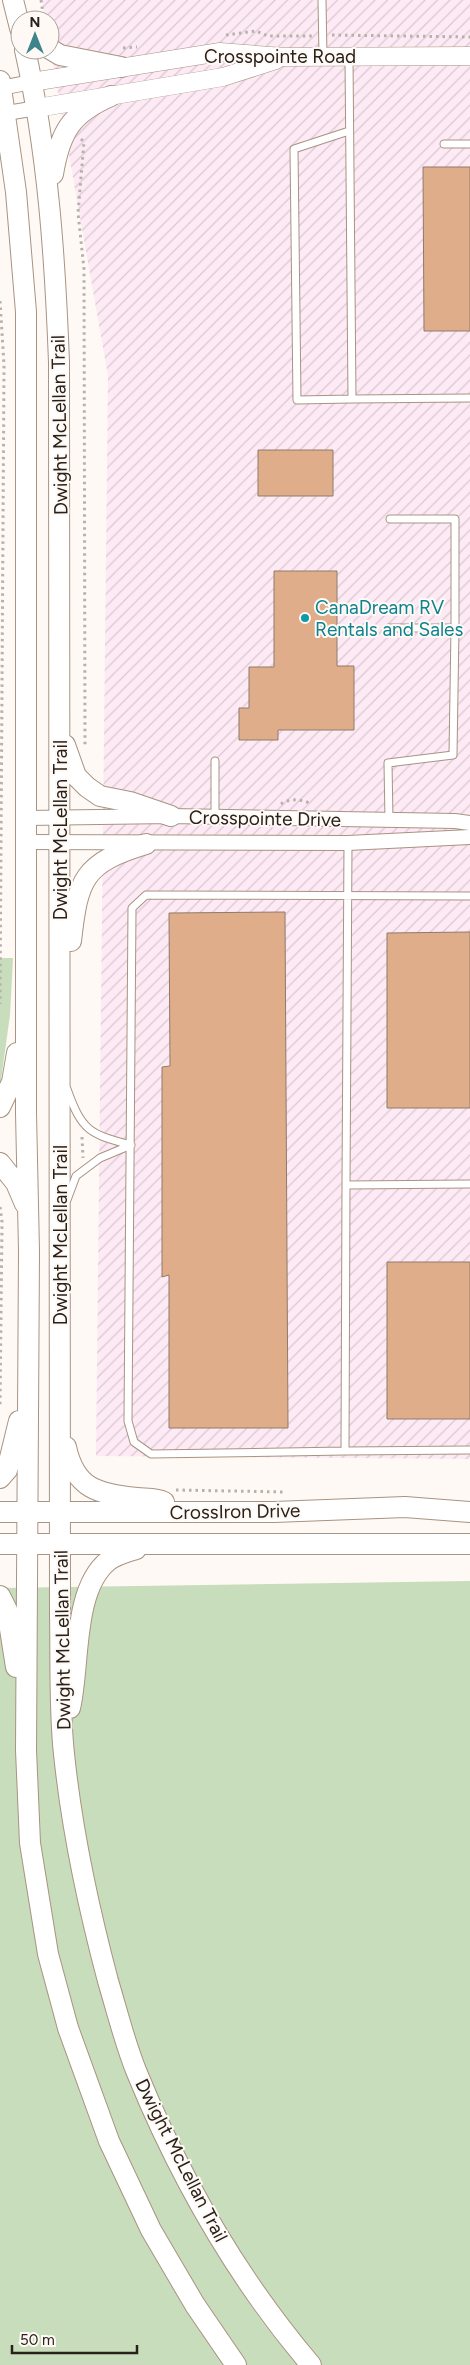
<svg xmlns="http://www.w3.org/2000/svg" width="470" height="2365" viewBox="0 0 470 2365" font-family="Figtree,sans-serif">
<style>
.industrial{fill:url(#industrial-furrows)}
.grass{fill:#c8ddbb}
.building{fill:#dfad89;stroke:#907a6a}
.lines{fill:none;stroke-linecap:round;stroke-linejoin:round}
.service-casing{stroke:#a99382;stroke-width:9}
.minor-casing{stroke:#a99382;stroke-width:16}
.tertiary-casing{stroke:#a99382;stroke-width:19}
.secondary-casing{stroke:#a99382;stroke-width:22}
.path{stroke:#b7b1ac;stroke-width:3;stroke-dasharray:2.5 4;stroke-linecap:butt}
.service{stroke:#fff;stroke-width:7}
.minor{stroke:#fff;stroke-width:14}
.tertiary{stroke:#fff;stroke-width:18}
.secondary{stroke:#fff;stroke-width:20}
.culture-dot{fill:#0f9aa8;stroke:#fef9f5;stroke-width:2}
.labels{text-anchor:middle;stroke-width:4;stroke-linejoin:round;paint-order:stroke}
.street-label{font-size:19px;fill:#282019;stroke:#fef9f5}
.culture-label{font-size:19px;fill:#0d838f;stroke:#fef9f5;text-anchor:start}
</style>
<defs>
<pattern id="industrial-furrows" width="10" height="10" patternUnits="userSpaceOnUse" patternTransform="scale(1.25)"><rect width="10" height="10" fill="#fdeaf4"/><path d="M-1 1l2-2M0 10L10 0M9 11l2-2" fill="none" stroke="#d9c8d1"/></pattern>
</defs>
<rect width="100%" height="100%" fill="#fef9f5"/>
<path class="industrial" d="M42,0H470V1459L96,1456L108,376L50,47V20H45Z"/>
<path class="grass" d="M0,958H13L10,1015L0,1087Z
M470,1581V2365H0V1588Z"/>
<path class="building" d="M423,167H470V331H424Z
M258,450H333V496H258Z
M274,571H337V666H354V730H278V740H239V708H249V667H274Z
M285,912L288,1428H169V1275L162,1277V1067L170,1066L169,913Z
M470,932V1108H387V933Z
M387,1262H470V1419H387Z"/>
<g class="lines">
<g class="service-casing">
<path id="service" d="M322,0L323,56
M349,58L352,399L297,400L294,149L349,131
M444,144H470
M352,399L470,398
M390,519H455V628
M215,761V817
M389,820L388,763L453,755L455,628H389
M348,843L346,1185L470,1184
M67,1089C82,1131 89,1134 131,1145
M346,1185L345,1451L151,1454L134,1442L128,1421L132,908L146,895L470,896
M67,1200L76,1176L100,1158L131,1145
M345,1451L470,1450"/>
</g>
<g class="minor-casing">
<path id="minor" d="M0,88L32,82
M0,114L37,108
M27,818L171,816L455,821L470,823
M27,842L348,843L470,837"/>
</g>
<g class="tertiary-casing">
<path id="tertiary" d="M32,82L220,52L284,57L470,56
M37,108L223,77L276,60"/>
</g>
<g class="secondary-casing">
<path id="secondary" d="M13,0L20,28
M50,49L60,55L121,67
M25,50C48,153 55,257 59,362L60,1616C61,1662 59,1708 64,1754C72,1831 88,1906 108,1981C117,2011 125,2044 137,2073C180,2178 238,2279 311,2365
M0,81L16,192L26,312V1113L29,1251L26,1750L30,1843L48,1954L68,2028L109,2141L151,2230L195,2305L236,2365
M53,174C60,132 71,113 111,96
M65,745L76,776L87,787L100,796L130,802L171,816
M71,941C78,879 83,863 146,844
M0,1107L12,1082L17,1053
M0,1163L16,1183L25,1204
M66,1447C75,1489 98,1494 137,1498C146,1499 156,1498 164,1502
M0,1478L7,1470L19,1421
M0,1512H274L405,1507L470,1512
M0,1544H470
M0,1596L7,1610L16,1667
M70,1708C80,1667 72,1590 108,1561C115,1555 127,1552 136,1549"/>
</g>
<path class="path" d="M41,0L44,20
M226,35L256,31L268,36H313
M332,35L470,37
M123,48L137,47
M81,139L84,142L78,213L84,269L85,745
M0,301L4,365L0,1004
M281,804C289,798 303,799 311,804
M82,1137L83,1158
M0,1207L2,1222L0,1405
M176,1490L285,1492"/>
<use href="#service" class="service"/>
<use href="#minor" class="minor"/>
<use href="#tertiary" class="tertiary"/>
<use href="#secondary" class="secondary"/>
</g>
<circle class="culture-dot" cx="305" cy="618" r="5"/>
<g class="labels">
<g class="street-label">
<text x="280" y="63">Crosspointe Road</text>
<text transform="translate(59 425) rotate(-91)" y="7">Dwight McLellan Trail</text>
<text transform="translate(265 818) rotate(1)" y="7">Crosspointe Drive</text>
<text transform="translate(60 830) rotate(-90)" y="7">Dwight McLellan Trail</text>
<text transform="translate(60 1235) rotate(-90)" y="7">Dwight McLellan Trail</text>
<text transform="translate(235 1511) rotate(-1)" y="7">CrossIron Drive</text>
<text transform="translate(62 1640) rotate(-91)" y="7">Dwight McLellan Trail</text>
<text transform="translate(182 2160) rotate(63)" y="7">Dwight McLellan Trail</text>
</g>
<g class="culture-label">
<text x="315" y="614">CanaDream RV<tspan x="315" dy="22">Rentals and Sales</tspan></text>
</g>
</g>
<g transform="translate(35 35)"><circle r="24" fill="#fef9f5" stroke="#a8a29d"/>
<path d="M0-4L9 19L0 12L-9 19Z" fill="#3d858a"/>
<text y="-8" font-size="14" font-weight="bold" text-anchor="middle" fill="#282019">N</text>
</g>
<path d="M12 2345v8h125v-8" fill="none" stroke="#282019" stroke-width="2.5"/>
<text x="20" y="2345" font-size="15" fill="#282019" stroke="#fef9f5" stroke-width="4" paint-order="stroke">50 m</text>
</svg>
